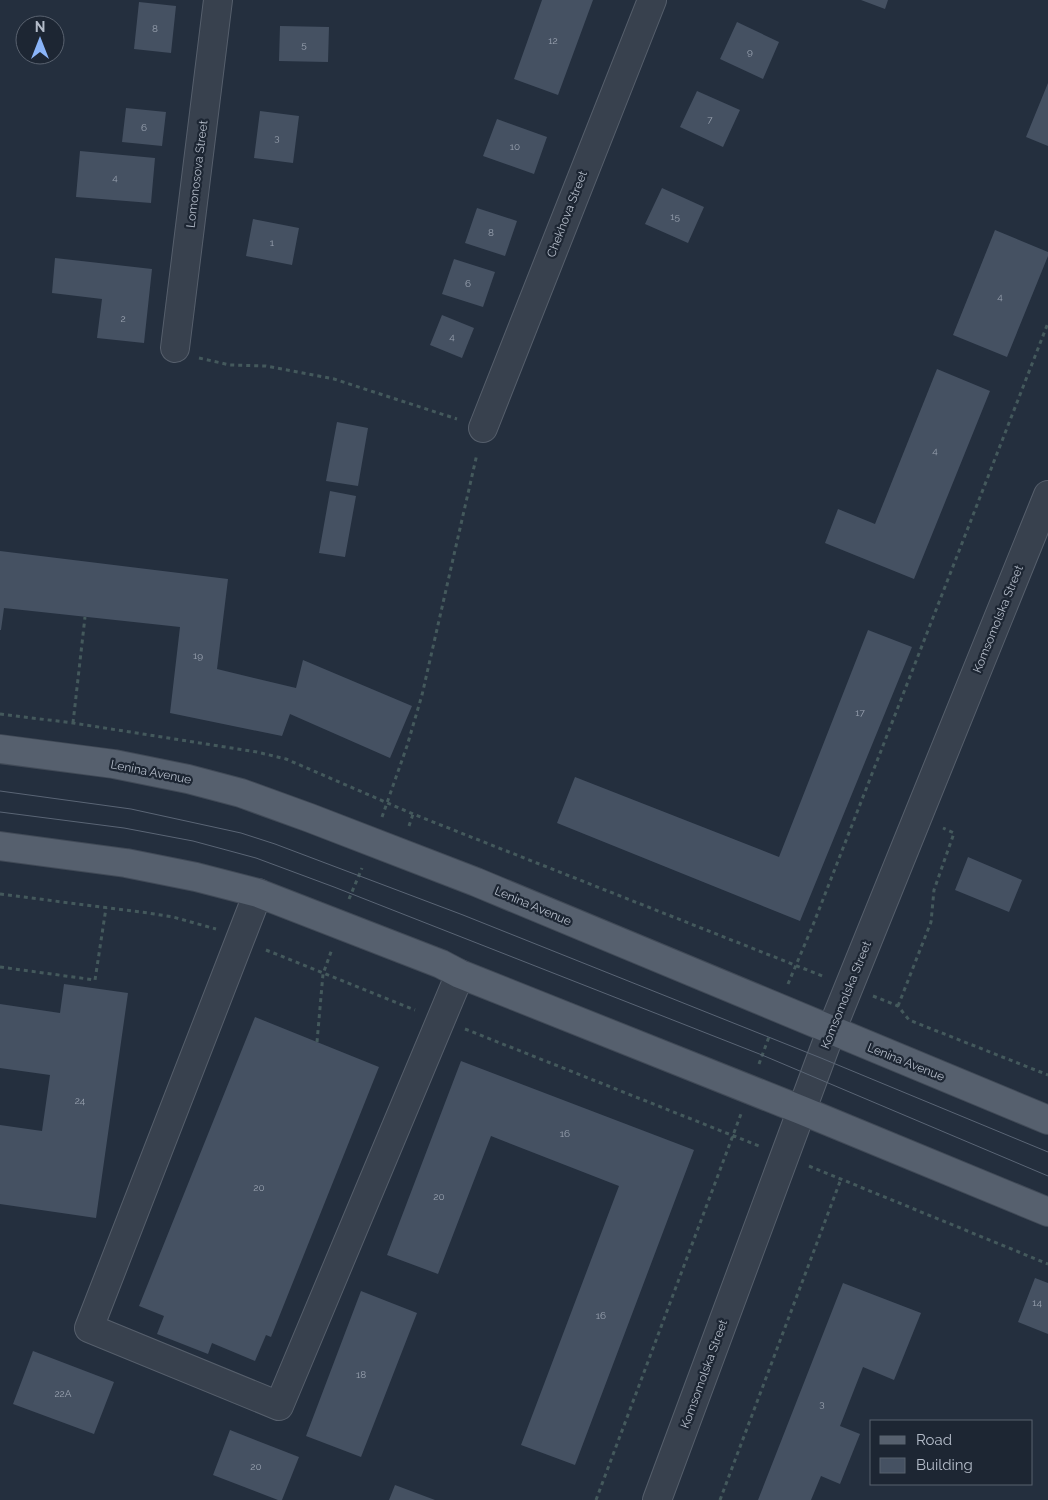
<svg xmlns="http://www.w3.org/2000/svg" width="1048" height="1500" viewBox="0 0 1048 1500" font-family="Raleway,sans-serif">
<style>
.building{fill:#455162}
.lines{fill:none;stroke-linecap:round;stroke-linejoin:round}
.minor-casing{stroke:#565f6c;stroke-width:30}
.major-casing{stroke:#414a57;stroke-width:30}
.path{stroke:#44595c;stroke-width:3;stroke-dasharray:4 4;stroke-linecap:butt}
.minor{stroke:#38414e;stroke-width:28}
.major{stroke:#56606e;stroke-width:28}
.tram{stroke:#5a6575;stroke-width:1}
.labels{text-anchor:middle;stroke-width:4.5;stroke-linejoin:round;paint-order:stroke}
.number-label{font-size:10px;fill:#98a1af}
.street-label{font-size:12px;fill:#b4bcc9;stroke:#1d2633}
</style>
<rect width="100%" height="100%" fill="#242f3e"/>
<path class="building" d="M542,0H593L558,95L514,79Z
M861,0H888L885,9Z
M139,2L176,6L171,53L134,49Z
M737,22L779,42L763,79L720,59Z
M280,26L329,27L328,62L279,61Z
M1048,83V146L1026,137Z
M697,91L740,110L723,147L680,127Z
M126,108L166,112L162,146L122,142Z
M260,111L299,116L293,163L254,158Z
M497,119L547,137L534,174L483,156Z
M80,151L155,158L151,203L76,197Z
M662,188L704,207L688,243L645,224Z
M477,208L517,221L505,256L465,243Z
M253,219L299,228L292,265L246,256Z
M995,230L1048,252V256L1007,357L953,335Z
M55,258L152,269L144,343L97,338L102,299L52,293Z
M454,259L495,272L483,307L442,294Z
M442,315L474,328L462,358L430,345Z
M937,369L990,391L914,579L825,543L838,509L875,524Z
M337,422L368,428L358,486L326,481Z
M330,491L356,496L345,557L319,553Z
M0,551L228,579L217,669L296,688L303,660L412,706L390,758L290,714L282,736L170,713L180,627L4,608L1,630H0Z
M868,630L912,647L800,921L557,823L575,777L779,857Z
M968,857L1022,880L1009,912L955,890Z
M64,984L128,993L96,1218L0,1204V1125L42,1131L50,1075L0,1068V1004L60,1013Z
M255,1017L379,1067L271,1337L266,1335L255,1361L212,1343L208,1354L157,1334L164,1316L139,1306Z
M461,1061L694,1150L575,1465L521,1445L619,1186L491,1136L438,1274L387,1255Z
M1035,1278L1048,1283V1334L1018,1322Z
M843,1283L921,1313L894,1380L863,1367L840,1426L860,1434L840,1484L821,1476L811,1500H758Z
M361,1291L417,1313L361,1457L306,1436Z
M33,1351L114,1382L94,1434L13,1404Z
M230,1430L299,1457L282,1500H278L213,1475Z
M395,1485L435,1500H389Z"/>
<g class="lines">
<g class="minor-casing">
<path id="minor" d="M175,348L218,0
M483,428L652,0
M258,893L89,1328L279,1406L460,974
M657,1500L831,1031L1048,495"/>
</g>
<g class="major-casing">
<path id="major" d="M0,749L114,764L188,779L241,793L310,818L476,882L1048,1120
M0,846L126,863L196,877L258,893L441,964L460,974L801,1110L1048,1212"/>
</g>
<path class="path" d="M199,358L230,365L266,366L334,379L457,419
M0,714L73,723L257,752L286,759L413,814L825,977
M73,723L85,617
M382,817L407,746L422,695L477,454
M409,826L413,814
M0,894L148,913L173,917L216,929
M349,899L362,868
M266,950L415,1010
M0,967L95,980L106,908
M788,984L813,925L1048,323
M873,996L898,1006L909,1020L1048,1075
M898,1006L931,922L934,890L954,833L943,828
M465,1029L759,1146
M317,1042L323,974L332,949
M759,1064L770,1034
M809,1166L1048,1264
M596,1500L741,1114
M720,1500L841,1179"/>
<use href="#minor" class="minor"/>
<use href="#major" class="major"/>
<path class="tram" d="M0,791L131,809L241,833L275,844L463,915L821,1058L1048,1152
M0,812L124,828L193,841L256,858L334,887L762,1055L1048,1176"/>
</g>
<g class="labels">
<g class="number-label">
<text x="155" y="32">8</text>
<text x="553" y="44">12</text>
<text x="304" y="48">5</text>
<text x="750" y="55">9</text>
<text x="710" y="123">7</text>
<text x="144" y="131">6</text>
<text x="277" y="141">3</text>
<text x="515" y="150">10</text>
<text x="115" y="181">4</text>
<text x="675" y="220">15</text>
<text x="491" y="236">8</text>
<text x="272" y="246">1</text>
<text x="468" y="287">6</text>
<text x="1000" y="300">4</text>
<text x="123" y="322">2</text>
<text x="452" y="340">4</text>
<text x="935" y="454">4</text>
<text x="198" y="659">19</text>
<text x="860" y="716">17</text>
<text x="80" y="1104">24</text>
<text x="565" y="1137">16</text>
<text x="259" y="1191">20</text>
<text x="439" y="1200">20</text>
<text x="1037" y="1306">14</text>
<text x="601" y="1319">16</text>
<text x="361" y="1378">18</text>
<text x="63" y="1397">22А</text>
<text x="822" y="1407">3</text>
<text x="256" y="1470">20</text>
</g>
<g class="street-label">
<text transform="translate(197 174) rotate(-83)" y="4">Lomonosova Street</text>
<text transform="translate(567 214) rotate(-69)" y="4">Chekhova Street</text>
<text transform="translate(998 619) rotate(-68)" y="4">Komsomolska Street</text>
<text transform="translate(151 772) rotate(11)" y="4">Lenina Avenue</text>
<text transform="translate(533 906) rotate(23)" y="4">Lenina Avenue</text>
<text transform="translate(846 995) rotate(-68)" y="4">Komsomolska Street</text>
<text transform="translate(906 1062) rotate(22)" y="4">Lenina Avenue</text>
<text transform="translate(704 1374) rotate(-70)" y="4">Komsomolska Street</text>
</g>
</g>
<rect x="870" y="1420" width="162" height="65" fill="#1d2633" stroke="#59626f"/>
<rect x="880" y="1436" width="25" height="8" fill="#56606e" stroke="#59626f"/>
<text x="916" y="1445" font-size="15" fill="#b4bcc9">Road</text>
<rect x="880" y="1458" width="25" height="15" fill="#455162" stroke="#59626f"/>
<text x="916" y="1470" font-size="15" fill="#b4bcc9">Building</text>
<g transform="translate(40 40)"><circle r="24" fill="#1d2633" stroke="#59626f"/>
<path d="M0-4L9 19L0 12L-9 19Z" fill="#8ab4f8"/>
<text y="-8" font-size="14" font-weight="bold" text-anchor="middle" fill="#b4bcc9">N</text>
</g>
</svg>
